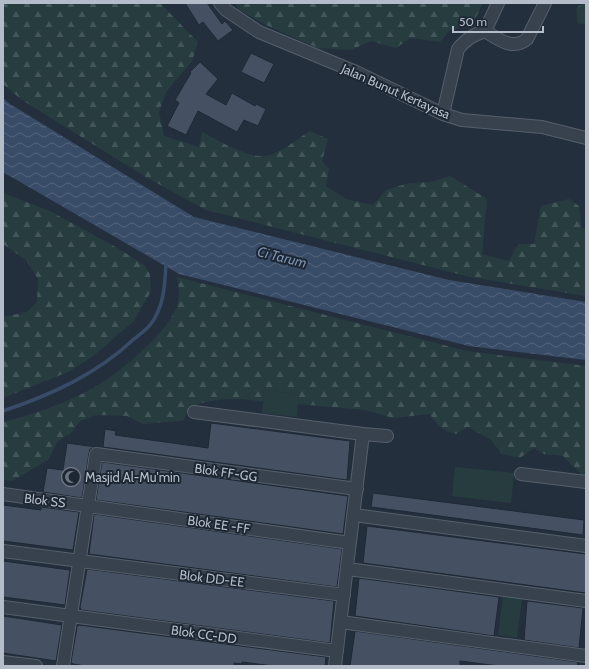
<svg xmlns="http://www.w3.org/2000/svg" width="589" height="669" viewBox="0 0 589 669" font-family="Cabin,sans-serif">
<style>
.forest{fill:url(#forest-firs)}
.pitch{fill:#263c3f}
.water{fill:url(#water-waves)}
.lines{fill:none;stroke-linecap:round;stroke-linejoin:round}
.stream{stroke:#394c67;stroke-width:3.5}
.building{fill:#455162;stroke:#1f2835}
.street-casing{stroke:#565f6c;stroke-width:14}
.street{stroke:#38414e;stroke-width:12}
.labels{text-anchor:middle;stroke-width:4;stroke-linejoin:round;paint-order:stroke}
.street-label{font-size:13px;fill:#b4bcc9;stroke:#1d2633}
.poi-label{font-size:13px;fill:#b4bcc9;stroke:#1d2633;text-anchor:start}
.water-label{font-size:14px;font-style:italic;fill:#7c92b1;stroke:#1d2633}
</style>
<defs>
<pattern id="forest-firs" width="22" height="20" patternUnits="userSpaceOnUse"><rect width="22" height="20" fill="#263c3f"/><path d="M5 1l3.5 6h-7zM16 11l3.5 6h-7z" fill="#435659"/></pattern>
<pattern id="water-waves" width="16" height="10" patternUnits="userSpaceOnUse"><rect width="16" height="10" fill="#394c67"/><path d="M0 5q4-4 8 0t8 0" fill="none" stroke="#53647b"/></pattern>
</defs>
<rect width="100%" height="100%" fill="#242f3e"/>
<path class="forest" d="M3,3H160L198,42L192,61L166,92L159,112L164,136L199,147L202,132C217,140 250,159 266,156C281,153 297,139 310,131L328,139L322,161L329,169L326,186L346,199L373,205L386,190L409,183L431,182L450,176L487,199L482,254L509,261L518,244H534L541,206L569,199L579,206L582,228L586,229V296L470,277L206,210L144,176L22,100L3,84Z
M235,3H483L473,23L450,30L440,42L410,38L396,48L371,41L351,50L318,48L266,25L239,10Z
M582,3H586V25L578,23L576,9Z
M3,193L50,211L121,250L144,265L150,274L151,291L134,321L92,357L68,372L3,398V317L27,312L37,302L38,279L26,260L3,244Z
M177,277L467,351L586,366V475L581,474L563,456L544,454L534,448L520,458L502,454L491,440L468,427L456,434C443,431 436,425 430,414L393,418L365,410L298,404L299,394L264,390L263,402C240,397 209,398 188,408L184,420L179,421L143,424L127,416L96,415L80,421L70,434L58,441L48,460L12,481L3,480V422C32,415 60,405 86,392C114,378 165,336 177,307C180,298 179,286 177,277Z"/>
<path class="pitch" d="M264,390L299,394L297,417L262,413Z
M455,467L514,473L511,503L452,496Z
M503,596L522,599L517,638L498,635Z"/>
<path class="water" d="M3,98L10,104L194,217L449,280L586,302V360L469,346L179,274L3,172Z"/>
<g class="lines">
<path class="stream" d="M3,411C51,395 97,374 134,339C139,335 146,330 150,325C164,308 165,284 166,263"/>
</g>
<path class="building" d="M185,3H207L222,24L225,21L233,30L218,41L203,22L199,25Z
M251,53L274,64L264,83L241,72Z
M200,62L218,79L206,94L226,105L232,93L255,106L256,104L266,109L258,126L244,120L237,132L198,111L186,135L167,126L179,103L175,100L191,73L190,72Z
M211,423L350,441L347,480L103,447L105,429L116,431L115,435L208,448Z
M67,443L96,447L90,449L89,453L82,498L43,492L47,468L63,470Z
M102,462L348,496L343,534L96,500Z
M373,493L584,520L583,535L371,507Z
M3,505L41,510V507L79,512L73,550L3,541Z
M94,514L342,549L337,587L89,554Z
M367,526L586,554V593L363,563Z
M3,561L70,570L65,605L3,597Z
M87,569L334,601L330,643L81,610L80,607Z
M359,578L499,597L494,636L355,616Z
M527,601L583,608L579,648L524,640Z
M3,616L62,625L56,661L3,653Z
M79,625L326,657L325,666H273L242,662V664L234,663V666H85L73,664L71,662L77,627Z
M355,631L578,662L577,666H499L460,661V666H350Z"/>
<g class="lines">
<g class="street-casing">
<path id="street" d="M220,3L226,10L259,32L356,72L443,114L462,120L542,127L586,138
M485,31L498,3
M443,114L458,49C466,39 473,35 485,31C498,39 513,51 527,39L545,3
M194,412L363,434L335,666
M363,434L387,436
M521,474L586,482
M3,494L350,543
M354,515L586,546
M3,551L344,595
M348,569L586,601
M3,607L337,651
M341,622L586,656
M3,662L36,666
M63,666L96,454L357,489"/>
</g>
<use href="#street" class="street"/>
</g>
<defs>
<g id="mosque-ring" transform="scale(1)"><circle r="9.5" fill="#1d2633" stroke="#6b7280" stroke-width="1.5"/><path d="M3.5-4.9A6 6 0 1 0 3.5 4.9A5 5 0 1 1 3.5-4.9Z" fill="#6b7280"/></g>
</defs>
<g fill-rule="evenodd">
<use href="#mosque-ring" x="71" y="477"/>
</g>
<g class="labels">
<g class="street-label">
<text transform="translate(396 91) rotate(24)" y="5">Jalan Bunut Kertayasa</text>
<text transform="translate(226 472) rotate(8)" y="5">Blok FF-GG</text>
<text transform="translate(45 500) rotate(7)" y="5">Blok SS</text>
<text transform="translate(219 524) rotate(8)" y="5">Blok EE -FF</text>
<text transform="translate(212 578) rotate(7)" y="5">Blok DD-EE</text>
<text transform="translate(204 634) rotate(8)" y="5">Blok CC-DD</text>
</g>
<g class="poi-label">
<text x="85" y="482">Masjid Al-Mu'min</text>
</g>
<g class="water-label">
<text transform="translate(282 257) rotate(14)" y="5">Ci Tarum</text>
</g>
</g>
<rect width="589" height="669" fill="none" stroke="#b4bcc9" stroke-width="8"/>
<path d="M453 26v6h90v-6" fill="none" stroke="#b4bcc9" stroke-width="2"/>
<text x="459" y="26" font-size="12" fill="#b4bcc9" stroke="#1d2633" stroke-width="3" paint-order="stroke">50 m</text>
</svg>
